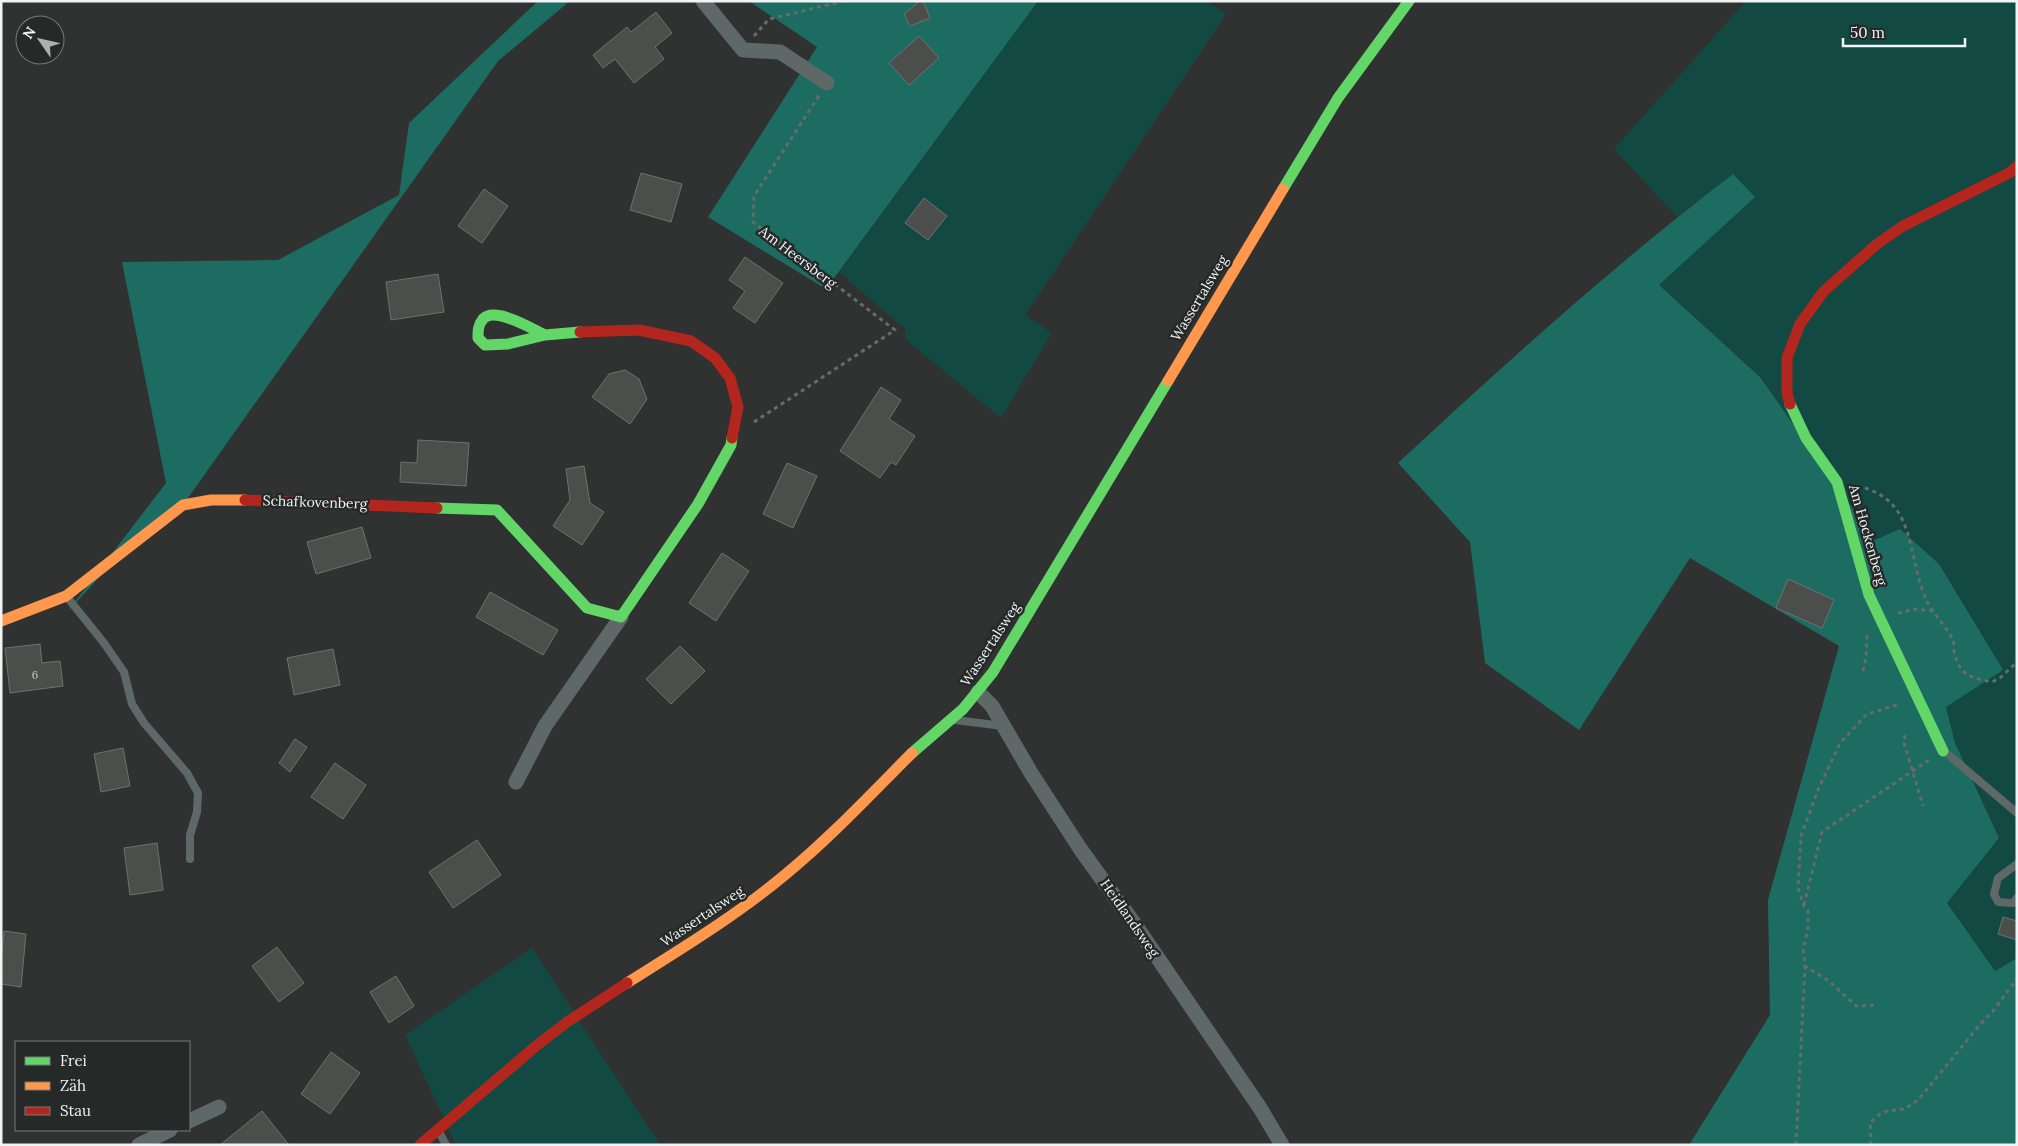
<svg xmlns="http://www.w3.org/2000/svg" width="2018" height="1146" viewBox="0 0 2018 1146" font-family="Lora,serif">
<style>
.green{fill:#134943}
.forest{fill:#1d6c62}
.building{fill:#4c4e4c;stroke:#6f7170}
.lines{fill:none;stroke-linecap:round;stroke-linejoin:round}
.path{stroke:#656c6a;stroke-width:3;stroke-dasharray:4 4;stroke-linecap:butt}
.lane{stroke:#5e6967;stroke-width:8}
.street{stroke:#5e6967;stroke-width:15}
.fast{stroke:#63d668;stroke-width:11}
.slow{stroke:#ff974d;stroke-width:11}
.jam{stroke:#b3261e;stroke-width:11}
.labels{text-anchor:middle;stroke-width:5;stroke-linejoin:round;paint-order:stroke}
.number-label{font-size:11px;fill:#c8caca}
.street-label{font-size:14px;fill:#f1f4f4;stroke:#252928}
</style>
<rect width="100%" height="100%" fill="#303231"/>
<path class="green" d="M1038,1H1207L1226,14L1025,315L1052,333L1001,418L905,339V329L839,272Z
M1746,1H2017V958L1995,971L1947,903L1999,838L1955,743L1946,707L2002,670L1876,540L1760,377L1659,285L1754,197L1733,174L1677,217L1614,149Z
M532,948L660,1145H456L405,1035Z"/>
<path class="forest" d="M538,1H570L498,61L183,505L123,552L67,612L166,483L122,262L278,260L399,195L409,123Z
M749,1H1038L826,289L708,217L817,47Z
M1733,174L1755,197L1659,285L1760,377L1875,540L1900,529L1939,564L2003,670L1946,707L1955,743L1999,838L1947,903L1995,971L2017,958V1143L2012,1145H1689L1770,1015L1768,900L1839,646L1690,558L1579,730L1485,663L1470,542L1398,463C1506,363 1616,263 1733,174Z"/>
<path class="building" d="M920,1H923L930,18L910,26L904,14Z
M656,12L672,33L655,47L664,59L634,83L615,59L603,68L593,55L627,27L631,32Z
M919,36L939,58L909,85L889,63Z
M641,173L682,184L671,222L630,210Z
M484,189L508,206L482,243L458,226Z
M924,198L947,216L928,240L905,223Z
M745,257L783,283L755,323L733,308L745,291L729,280Z
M438,274L444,312L391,320L386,282Z
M625,370L639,379L647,399L630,424L592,397L609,374Z
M881,387L901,400L889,419L915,436L896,465L891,462L880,478L840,451Z
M418,440L469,443L466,486L400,482L401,462L417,463Z
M787,463L817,476L793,528L763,514Z
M584,466L590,503L604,512L582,545L553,526L570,500L566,469Z
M362,527L371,558L316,574L307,542Z
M722,553L749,571L716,621L689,603Z
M1788,579L1834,600L1822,628L1776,608Z
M490,592L558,630L543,655L476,617Z
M40,644L42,663L60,661L63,686L10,693L5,648Z
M680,646L705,671L671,704L646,679Z
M333,649L340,685L294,695L287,658Z
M295,739L307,747L290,772L279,763Z
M123,748L130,786L101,792L94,754Z
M335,763L366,785L343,819L311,797Z
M477,840L501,875L453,908L429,872Z
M157,843L163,890L130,895L124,848Z
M2003,917L2017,921V940L1998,934Z
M4,931L26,934L21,987L1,984V959Z
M277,947L304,983L279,1002L252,966Z
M396,976L414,1006L389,1023L370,992Z
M331,1052L360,1073L330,1114L301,1094Z
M262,1111L289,1145H220Z"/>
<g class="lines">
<path class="path" d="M754,36L769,19L844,1
M754,422L895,330L753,222L754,196L820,94
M1857,486C1918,499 1906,555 1926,599C1932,613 1947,627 1953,640C1954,643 1954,648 1954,651C1960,676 1969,677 1992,682L2000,678L2017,662
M1898,612L1901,613L1913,609L1933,611
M1863,671L1866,657L1867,635
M1905,735L1904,743L1923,806
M1804,905L1822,832L1929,760
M1874,1005L1856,1006L1829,981L1805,966L1803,949L1808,930V911L1804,906L1798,888L1801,836L1818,790L1840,743L1867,714L1900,704
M1796,1145L1805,966
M1871,1145L1870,1123L1877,1116L1887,1111L1905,1109L1919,1099L1978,1027L1994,1010L2017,979"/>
<path class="lane" d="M67,597L104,643L124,672L132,704L144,723L187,773L198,793L197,812L190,835V859
M955,720L1003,726
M1944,751L2017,813
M2017,864L1998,878L1994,894L1998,902L2013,903L2017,898
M439,1132L446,1145"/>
<path class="street" d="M703,1L743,50L780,52L827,83
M978,692L992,706L1031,773L1081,850L1136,926L1260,1108L1282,1145
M516,782L545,726L621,617
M189,1121L219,1107
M139,1145L170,1130"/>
<path class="fast" d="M1283,189L1338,98L1409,1
M545,335C532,329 495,306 483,319C478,325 478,331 478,338L485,345L508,344L545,335L580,332
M1790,404L1806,438L1837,482L1869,595L1943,751
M437,508L497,510L587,608L621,617L698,504L731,445L732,438
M912,753L963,709L993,672L1168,381"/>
<path class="slow" d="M1168,381L1283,189
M1,621L66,596L183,505L211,500H245
M627,983C681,949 737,915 786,874C831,837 871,794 912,753"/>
<path class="jam" d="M580,332L639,330L691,341L715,358L730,378L738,407L732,438
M1790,404L1787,393V358L1800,324L1824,291L1877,244L1903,226L2011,172L2017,166
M245,500L437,508
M420,1145L536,1046L567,1022L627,983"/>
</g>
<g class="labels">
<g class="number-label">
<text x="35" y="679">6</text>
</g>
<g class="street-label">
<text transform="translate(798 257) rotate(37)" y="5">Am Heersberg</text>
<text transform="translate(1199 298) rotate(-59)" y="5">Wassertalsweg</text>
<text transform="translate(315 502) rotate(2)" y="5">Schafkovenberg</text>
<text transform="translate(1868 535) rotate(74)" y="5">Am Hockenberg</text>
<text transform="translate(990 644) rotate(-57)" y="5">Wassertalsweg</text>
<text transform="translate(702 916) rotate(-34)" y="5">Wassertalsweg</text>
<text transform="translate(1130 918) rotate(55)" y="5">Heidlandsweg</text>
</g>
</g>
<rect width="2018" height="1146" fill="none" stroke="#f1f4f4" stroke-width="5"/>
<rect x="15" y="1041" width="175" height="90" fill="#252928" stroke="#777a7a"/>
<rect x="25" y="1057" width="25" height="8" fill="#63d668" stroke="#777a7a"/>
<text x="60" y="1066" font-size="15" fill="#f1f4f4">Frei</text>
<rect x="25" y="1082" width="25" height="8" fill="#ff974d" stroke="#777a7a"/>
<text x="60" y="1091" font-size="15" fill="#f1f4f4">Zäh</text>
<rect x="25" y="1107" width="25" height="8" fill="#b3261e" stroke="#777a7a"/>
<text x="60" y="1116" font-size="15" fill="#f1f4f4">Stau</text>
<g transform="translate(40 40) rotate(304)"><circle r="24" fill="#252928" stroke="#777a7a"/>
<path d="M0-4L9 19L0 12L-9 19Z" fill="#adb0b0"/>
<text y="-8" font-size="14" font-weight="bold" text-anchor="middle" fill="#f1f4f4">N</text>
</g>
<path d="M1843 38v8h122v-8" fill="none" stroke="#f1f4f4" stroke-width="2.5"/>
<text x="1850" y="38" font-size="15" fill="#f1f4f4" stroke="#252928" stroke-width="4" paint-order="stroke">50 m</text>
</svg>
